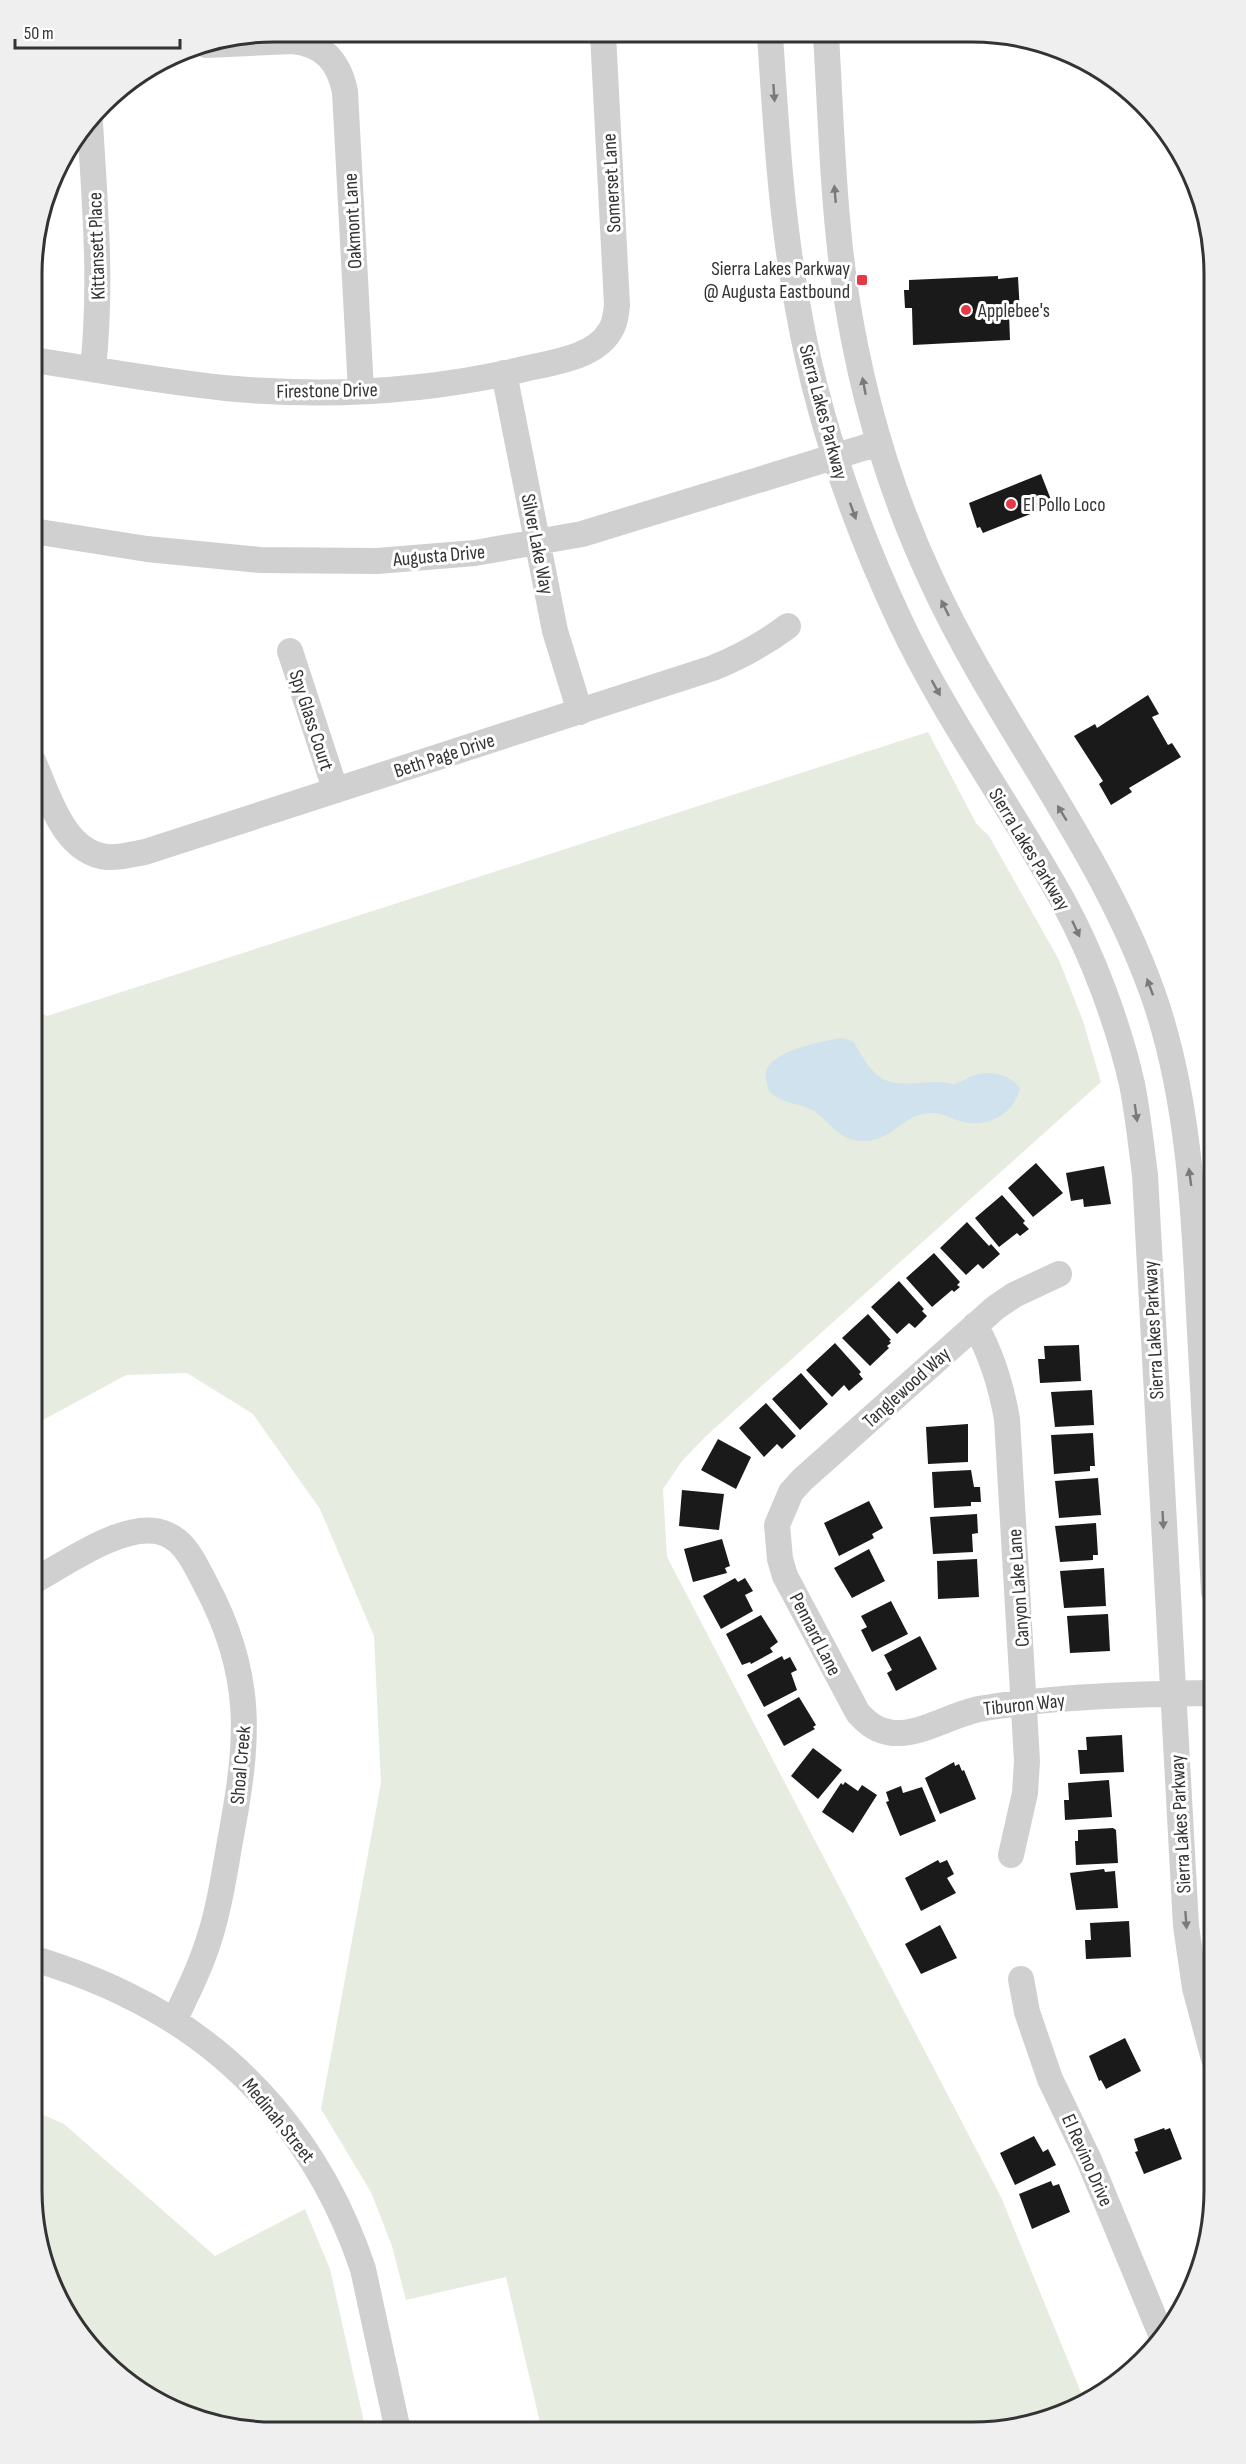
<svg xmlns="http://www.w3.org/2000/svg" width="1246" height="2464" viewBox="0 0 1246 2464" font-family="'Sofia Sans Condensed',sans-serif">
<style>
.green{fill:#e6ecdf}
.water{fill:#cfe2ee}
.building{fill:#1a1a1a}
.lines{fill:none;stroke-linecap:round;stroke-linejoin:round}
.minor{stroke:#d0d0d0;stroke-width:26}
.oneway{fill:#7a7a7a}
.poi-dot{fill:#e63946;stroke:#fff;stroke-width:2}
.labels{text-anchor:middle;stroke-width:6;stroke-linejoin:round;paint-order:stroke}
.street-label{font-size:20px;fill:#333;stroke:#fff}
.poi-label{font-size:20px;fill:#333;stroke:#fff;text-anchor:start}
.rim{fill:none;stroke:#333;stroke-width:3}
</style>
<rect width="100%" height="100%" fill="#fff"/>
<path class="green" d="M928,732L976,823L989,836L1059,960L1083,1021L1101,1082L706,1436L682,1461L663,1489L667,1557L1001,2197L1085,2402L1049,2420L972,2432L542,2431L506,2277L406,2300L392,2246L371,2192L321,2109L381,1783L374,1636L320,1509L253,1414L187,1373L126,1375L32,1426L33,1008L47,1016Z
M32,2110L64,2124L215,2256L305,2209L330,2269L366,2431L242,2430L167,2408L115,2372L73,2325L44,2267L32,2190Z"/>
<path class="water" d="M841,1038L853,1041C861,1054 870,1073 885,1080C903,1087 922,1081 940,1082C945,1082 949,1084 954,1084C962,1082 968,1077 975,1075C991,1070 1010,1075 1020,1088C1015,1112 989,1128 964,1122C954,1120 944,1114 934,1113C901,1111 893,1147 854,1140C838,1137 827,1120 814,1111C800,1103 784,1104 772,1094C767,1090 767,1083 766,1077C764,1051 821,1042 841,1038Z"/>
<path class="building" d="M998,276V279L1018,277L1020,313H1009L1010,340L913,345L912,308H905L904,290H909V280Z
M1041,474L1053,505L983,533L980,527L977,528L969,503Z
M1148,695L1159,714L1152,717L1168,745L1172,743L1181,757L1129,788L1132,792L1111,805L1099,784L1103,781L1074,736L1095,724L1097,728Z
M1036,1163L1063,1193L1033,1217L1008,1188Z
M1104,1166L1111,1204L1084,1207L1083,1199L1071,1201L1066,1173Z
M1002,1195L1025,1221L1023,1223L1029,1229L1020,1236L1017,1233L999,1247L975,1218Z
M967,1222L989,1246L991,1244L1000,1254L983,1269L978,1264L966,1275L940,1248Z
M934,1253L960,1282L957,1285L960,1287L954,1292L952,1290L932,1307L906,1278Z
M899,1281L924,1309L922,1311L927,1316L915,1328L909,1323L897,1334L871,1307Z
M868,1314L891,1340L889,1341L891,1343L887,1346L889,1348L870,1366L842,1338Z
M835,1343L861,1372L859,1374L863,1379L849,1391L844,1385L832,1397L806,1370Z
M1079,1345L1081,1381L1040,1383L1038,1359H1045L1044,1346Z
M801,1373L828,1404L800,1430L772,1399Z
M1092,1390L1094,1425L1055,1427L1051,1392Z
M766,1403L796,1436L782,1449L777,1444L764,1457L739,1428Z
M968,1424V1462L928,1464L926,1427Z
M1093,1433L1095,1466H1090V1471L1054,1474L1051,1435Z
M718,1439L751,1457L736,1489L701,1470Z
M971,1470L974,1487H980L981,1502H971V1506L934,1508L932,1472Z
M1098,1478L1101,1515L1059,1518L1055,1481Z
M682,1490L724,1494L719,1530L679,1526Z
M869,1501L883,1528L872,1534L874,1538L839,1556L824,1523Z
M977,1514L978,1533L972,1534L973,1552L933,1554L930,1517Z
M1096,1523L1098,1555H1093V1560L1060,1562L1055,1526Z
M722,1539L730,1566L725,1568L727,1573L693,1582L684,1549Z
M869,1549L885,1581L852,1598L834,1568Z
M977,1559L979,1597L938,1599L937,1561Z
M1104,1568L1106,1606L1064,1608L1060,1571Z
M735,1578L738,1582L745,1578L753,1591L745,1595L753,1611L721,1629L703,1596Z
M891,1601L908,1634L872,1652L861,1630L867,1627L861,1616Z
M1108,1614L1110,1651L1070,1653L1067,1616Z
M761,1615L778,1642L770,1648L773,1652L751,1664L750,1662L742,1665L726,1634Z
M920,1636L937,1669L896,1691L887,1673L892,1670L884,1655Z
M782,1656L784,1660L790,1657L797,1670L791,1673L797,1690L764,1707L747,1675Z
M799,1697L816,1725L813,1727L815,1729L784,1746L767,1715Z
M1122,1735L1124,1772L1080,1774L1078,1750H1087L1086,1737Z
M813,1748L842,1770L818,1799L791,1776Z
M954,1762L955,1766L959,1764L962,1771L964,1770L976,1799L940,1814L925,1778Z
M1109,1780L1112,1817L1065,1820L1064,1800H1069L1068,1783Z
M845,1782L858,1791L862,1785L877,1795L853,1833L822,1812L841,1783L843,1785Z
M901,1786L903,1793L922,1787L936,1821L900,1836L886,1802L889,1801L886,1792Z
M1113,1828L1116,1830L1118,1863L1076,1865L1075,1841H1078V1830Z
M938,1860L940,1863L947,1860L954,1874L947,1878L956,1893L921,1911L905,1878Z
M1104,1869L1105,1872L1115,1871L1118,1908L1076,1910L1070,1873Z
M1129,1921L1131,1957L1086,1959L1085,1940H1091L1090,1923Z
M940,1925L957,1958L921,1974L905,1944Z
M1125,2038L1141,2071L1106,2089L1101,2080L1099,2081L1089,2056Z
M1164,2128L1165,2130L1170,2128L1182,2159L1144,2174L1135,2152L1138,2151L1134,2139Z
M1034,2136L1043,2152L1048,2149L1056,2165L1015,2185L1000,2153Z
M1051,2181L1053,2186L1059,2184L1070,2212L1032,2229L1019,2194Z"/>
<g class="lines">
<path class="minor" d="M770,35C776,126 781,218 798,308C817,417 853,521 900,621C946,719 1011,807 1063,901C1093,956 1118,1023 1132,1084C1138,1114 1141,1145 1145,1175L1186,1926L1195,1988L1214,2059
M826,35C831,119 833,205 845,288C860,388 888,487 931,579C997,724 1107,854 1157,1006C1189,1104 1194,1210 1199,1313C1204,1406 1209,1499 1214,1592
M206,45L292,41C323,44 339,61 345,92L361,391
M90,123C95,205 102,286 93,368
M33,360C101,370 168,383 236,389C331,397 428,391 520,370C548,363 594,359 610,331C615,324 616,314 617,305L603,34
M504,373L555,631L580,712
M33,531L147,549L260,560L377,561L475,553L582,534L879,443
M290,651L335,789
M33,761C49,796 63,852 107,857C120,858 133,854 145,852L713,668C740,657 764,644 788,626
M1059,1274L1014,1295L995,1308L803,1479L791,1492L777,1525L780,1559L785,1576L858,1713C868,1724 877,1731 893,1733C924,1735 954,1712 985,1708C1060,1696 1138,1694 1214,1693
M975,1325C992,1355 1001,1385 1007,1419L1027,1761L1025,1793L1011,1855
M32,1582C65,1564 119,1525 156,1531C184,1536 194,1562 206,1585C254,1675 249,1739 231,1836C225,1868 221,1901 211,1933C202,1964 188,1992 174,2021
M32,1958C64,1968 95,1979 125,1994C242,2050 322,2147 363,2269L398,2431
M1021,1979L1027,2012L1050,2079L1089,2160L1163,2339"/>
</g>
<defs><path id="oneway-solid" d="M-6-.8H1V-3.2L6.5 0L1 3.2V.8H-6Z" transform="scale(1.5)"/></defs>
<g class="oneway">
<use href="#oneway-solid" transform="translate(774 93) rotate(86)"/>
<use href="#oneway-solid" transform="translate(835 194) rotate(-95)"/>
<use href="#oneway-solid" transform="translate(864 386) rotate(-101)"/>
<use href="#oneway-solid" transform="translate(853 511) rotate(70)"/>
<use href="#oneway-solid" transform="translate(945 608) rotate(-116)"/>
<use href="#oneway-solid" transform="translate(936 688) rotate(61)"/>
<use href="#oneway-solid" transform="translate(1062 813) rotate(-121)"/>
<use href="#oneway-solid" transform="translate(1076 929) rotate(65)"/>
<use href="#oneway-solid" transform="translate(1150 987) rotate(-110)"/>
<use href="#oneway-solid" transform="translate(1136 1113) rotate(82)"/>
<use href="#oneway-solid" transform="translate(1190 1177) rotate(-98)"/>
<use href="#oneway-solid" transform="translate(1163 1520) rotate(87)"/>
<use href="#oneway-solid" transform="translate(1186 1920) rotate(86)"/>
</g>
<g class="poi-dot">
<rect x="856" y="274" width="12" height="12" rx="3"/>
<circle cx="966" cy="310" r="6"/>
<circle cx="1011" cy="504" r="6"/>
</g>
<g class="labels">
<g class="street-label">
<text transform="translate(611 183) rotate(-93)" y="7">Somerset Lane</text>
<text transform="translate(352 221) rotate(-93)" y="7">Oakmont Lane</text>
<text transform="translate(96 246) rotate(-92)" y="7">Kittansett Place</text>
<text transform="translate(327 390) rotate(-1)" y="7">Firestone Drive</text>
<text transform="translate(824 412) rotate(75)" y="7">Sierra Lakes Parkway</text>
<text transform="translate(538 544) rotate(79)" y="7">Silver Lake Way</text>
<text transform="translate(439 555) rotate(-5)" y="7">Augusta Drive</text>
<text transform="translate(312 720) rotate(72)" y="7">Spy Glass Court</text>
<text transform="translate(444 755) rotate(-18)" y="7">Beth Page Drive</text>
<text transform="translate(1030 849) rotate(59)" y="7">Sierra Lakes Parkway</text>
<text transform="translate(1153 1330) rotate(-93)" y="7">Sierra Lakes Parkway</text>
<text transform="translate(906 1387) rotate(-42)" y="7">Tanglewood Way</text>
<text transform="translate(1018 1588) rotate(-94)" y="7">Canyon Lake Lane</text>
<text transform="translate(816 1634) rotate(63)" y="7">Pennard Lane</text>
<text transform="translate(1024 1704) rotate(-6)" y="7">Tiburon Way</text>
<text transform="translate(240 1765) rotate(-85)" y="7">Shoal Creek</text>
<text transform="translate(1180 1824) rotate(-93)" y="7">Sierra Lakes Parkway</text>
<text transform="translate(279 2120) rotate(51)" y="7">Medinah Street</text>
<text transform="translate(1088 2160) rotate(66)" y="7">El Revino Drive</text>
</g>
<g class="poi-label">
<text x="850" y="275" text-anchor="end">Sierra Lakes Parkway<tspan x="850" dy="23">@ Augusta Eastbound</tspan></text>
<text x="978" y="317">Applebee's</text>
<text x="1023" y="511">El Pollo Loco</text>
</g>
</g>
<path d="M0 0H1246V2464H0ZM274 42H972A232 232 0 0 1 1204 274V2190A232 232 0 0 1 972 2422H274A232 232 0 0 1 42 2190V274A232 232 0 0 1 274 42Z" fill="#efefef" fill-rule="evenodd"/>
<path class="rim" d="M274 42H972A232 232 0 0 1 1204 274V2190A232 232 0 0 1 972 2422H274A232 232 0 0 1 42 2190V274A232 232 0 0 1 274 42Z"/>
<path d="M15 39v9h165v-9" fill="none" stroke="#333333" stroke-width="3"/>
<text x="24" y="39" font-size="18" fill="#333333" stroke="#ffffff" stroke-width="4.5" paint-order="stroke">50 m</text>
</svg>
